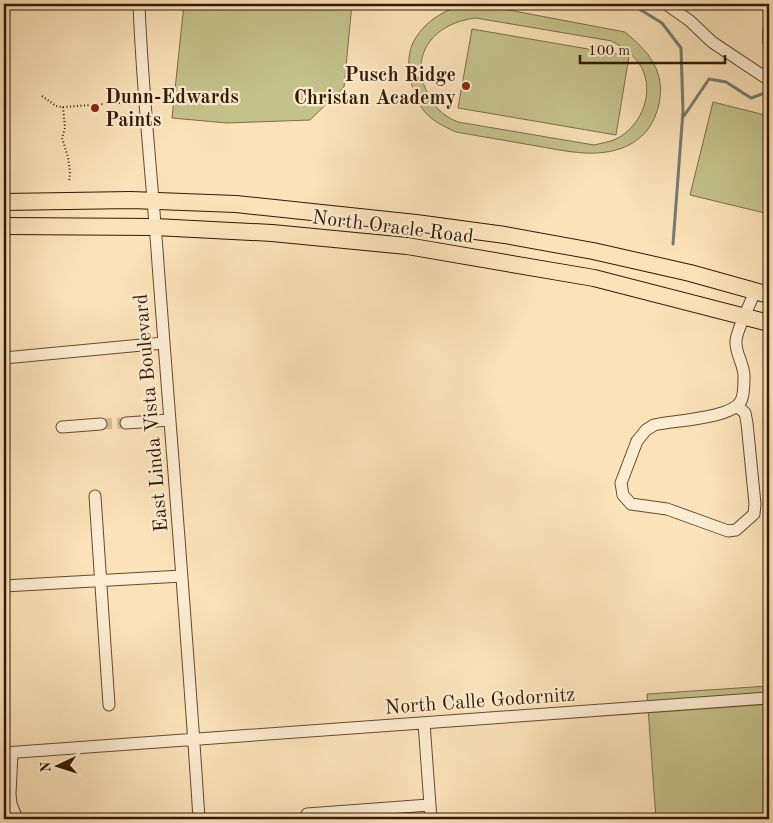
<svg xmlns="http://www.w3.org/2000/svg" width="773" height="823" viewBox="0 0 773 823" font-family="'Old Standard TT',serif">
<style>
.green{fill:#c4c28b;stroke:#7c6d46;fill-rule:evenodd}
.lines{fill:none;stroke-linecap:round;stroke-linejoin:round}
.stream{stroke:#777a70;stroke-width:3}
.minor-tunnel{stroke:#d3ba93;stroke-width:11;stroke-dasharray:11 5.5;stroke-linecap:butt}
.minor-casing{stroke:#664a2f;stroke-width:13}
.highway-casing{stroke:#341801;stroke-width:18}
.path{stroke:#341801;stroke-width:2;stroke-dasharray:1 2.5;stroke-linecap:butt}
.minor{stroke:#fcecd1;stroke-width:11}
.highway{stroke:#fbe2b8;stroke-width:16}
.poi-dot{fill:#8f2418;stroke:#fcecd1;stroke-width:2}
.labels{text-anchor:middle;stroke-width:4.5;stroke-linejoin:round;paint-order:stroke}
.poi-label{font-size:20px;font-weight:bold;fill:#341801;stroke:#fcecd1;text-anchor:end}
.street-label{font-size:20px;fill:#341801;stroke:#fcecd1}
</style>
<rect width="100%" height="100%" fill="#fbe2b8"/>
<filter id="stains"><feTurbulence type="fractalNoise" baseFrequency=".004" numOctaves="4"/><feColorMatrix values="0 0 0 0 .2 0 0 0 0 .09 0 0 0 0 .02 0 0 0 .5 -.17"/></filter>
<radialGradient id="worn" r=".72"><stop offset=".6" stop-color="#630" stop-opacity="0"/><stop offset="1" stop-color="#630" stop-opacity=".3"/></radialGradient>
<path class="green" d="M184,4H352L344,87L310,120L227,123L172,118Z
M477,4L625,32C648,51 666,71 659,104C651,141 621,155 584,153C567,152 549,148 531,145C506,141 481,136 456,132C445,127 432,121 424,111C412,95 404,65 412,45C422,21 451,4 477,4ZM476,18L612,41C625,49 639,58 644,73C653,98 639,128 616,139C610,142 601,143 594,145L458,122C443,116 435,108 428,94C407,54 436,22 476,18Z
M768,4H769V49C766,47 765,47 763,44C761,38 765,9 768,4Z
M472,29L629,56L616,135L458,108Z
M713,102L769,116V214L690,195Z
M769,686V819H656L647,694Z"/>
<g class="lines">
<path class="stream" d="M631,4L662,23L681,48L683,111L673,244
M684,116L709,79L726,82L751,98L765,93"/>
<path class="minor-tunnel" d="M101,424L126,423"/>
<g class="minor-casing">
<path id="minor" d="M139,4C142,86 151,168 157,250C171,440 187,629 199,819
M666,4L690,21L712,42L769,80
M4,358L163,343
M737,406L745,413L747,423L755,504L754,514L736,530L728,531L667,509L631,504L623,495L621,483L637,441L646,430L654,425C674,420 731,419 741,401C744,395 744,385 744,378C745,365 735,354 736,341C736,331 751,303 755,291
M126,423L170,420
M62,427L101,424
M95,496L109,705
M4,586L182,576
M424,723L431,819
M4,753L769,698
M12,753L10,794L11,804L17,819
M4,812L8,819
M307,814L429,805"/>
</g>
<g class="highway-casing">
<path id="highway" d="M4,202L131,200L236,204L416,223L505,235L593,251L690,273L769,295
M4,226L155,227L272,233L407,246L594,278L769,323"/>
</g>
<path class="path" d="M42,96L56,106L63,107L65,128L62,138L68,157L70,172L69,182
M63,107L133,102
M764,721L769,719
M769,754V763"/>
<use href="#minor" class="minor"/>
<use href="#highway" class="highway"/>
</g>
<g class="poi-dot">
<circle cx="466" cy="86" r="5"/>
<circle cx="95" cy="108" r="5"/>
</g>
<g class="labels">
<g class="poi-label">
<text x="456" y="81">Pusch Ridge<tspan x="456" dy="23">Christan Academy</tspan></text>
<text x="105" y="103" text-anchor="start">Dunn-Edwards<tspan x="105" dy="23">Paints</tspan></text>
</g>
<g class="street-label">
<text transform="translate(393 226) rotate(7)" y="7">North Oracle Road</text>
<text transform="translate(150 413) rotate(-95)" y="7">East Linda Vista Boulevard</text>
<text transform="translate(480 700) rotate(-4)" y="7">North Calle Godornitz</text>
</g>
</g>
<rect width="773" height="823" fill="none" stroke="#fbe2b8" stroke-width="20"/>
<rect x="5" y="5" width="763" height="813" fill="none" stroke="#341801" stroke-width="2.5"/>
<rect x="10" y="10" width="753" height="803" fill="none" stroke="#341801"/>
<g transform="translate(58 766) rotate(266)" stroke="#fcecd1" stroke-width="4" paint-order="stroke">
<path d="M0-4L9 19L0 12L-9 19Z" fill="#341801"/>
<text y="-8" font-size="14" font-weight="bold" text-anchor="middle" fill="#341801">N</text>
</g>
<path d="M580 55v8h145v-8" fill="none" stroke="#341801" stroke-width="2.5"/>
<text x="588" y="55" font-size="15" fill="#341801" stroke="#fcecd1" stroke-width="4" paint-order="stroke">100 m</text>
<rect width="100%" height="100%" filter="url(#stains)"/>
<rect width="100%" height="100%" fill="url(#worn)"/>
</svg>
